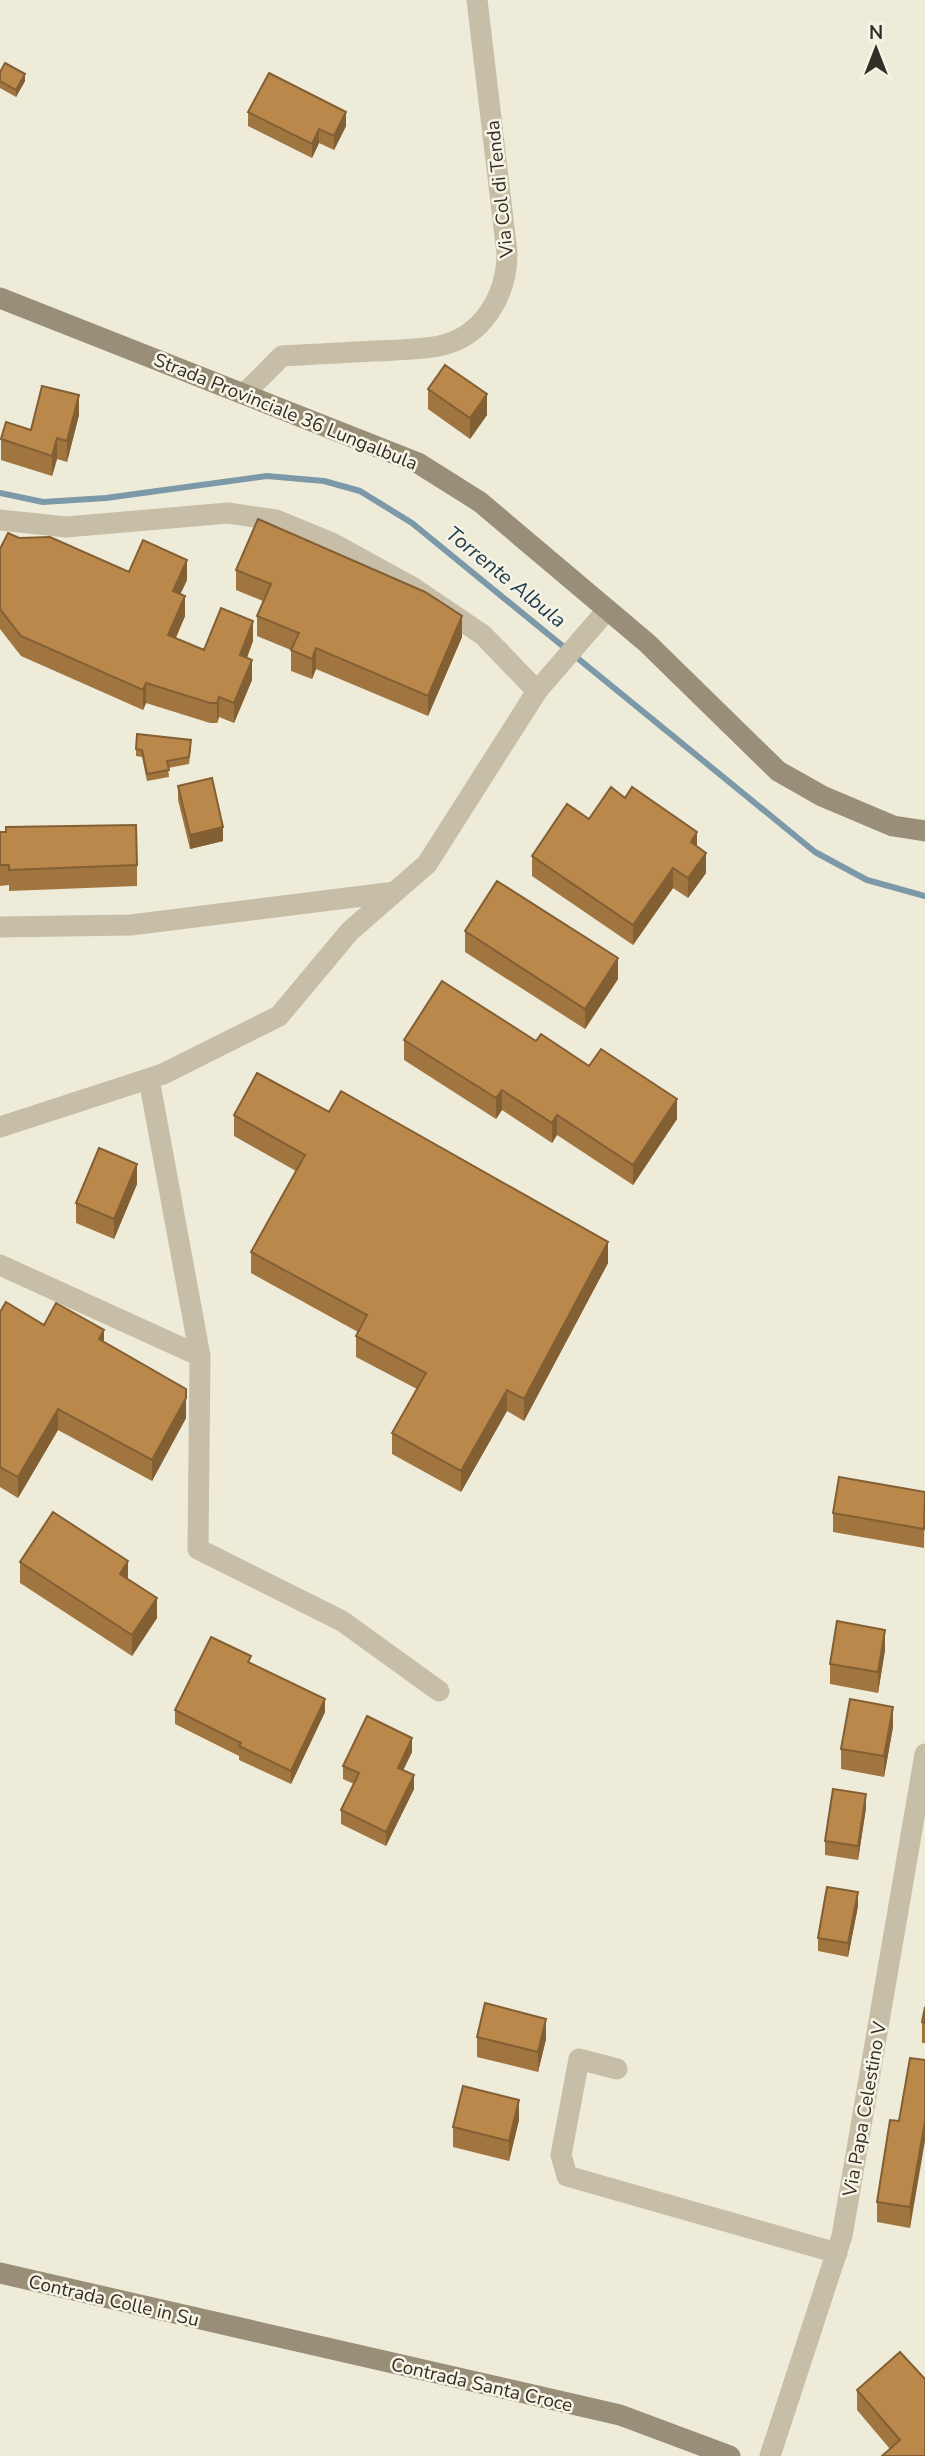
<svg xmlns="http://www.w3.org/2000/svg" width="925" height="2456" viewBox="0 0 925 2456" font-family="'Nunito Sans',sans-serif">
<style>
.lines{fill:none;stroke-linecap:round;stroke-linejoin:round}
.stream{stroke:#7b99a9;stroke-width:6}
.street{stroke:#c6bea7;stroke-width:21}
.secondary{stroke:#998e78;stroke-width:21}
.wall{fill:#a17540}
.shaded-wall{fill:#835f34}
.building{fill:#bb884b;stroke:#835f34;stroke-width:2}
.labels{text-anchor:middle;stroke-width:5;stroke-linejoin:round;paint-order:stroke}
.street-label{font-size:19px;fill:#332e27;stroke:#f7f4e5}
.water-label{font-size:21px;font-style:italic;fill:#203e50;stroke:#f7f4e5}
</style>
<rect width="100%" height="100%" fill="#efebd9"/>
<g class="lines">
<path class="stream" d="M0,493L43,502L106,498L267,476L324,481L360,491L412,523L815,852L867,880L925,896"/>
<path class="street" d="M245,393L282,356C312,354 343,353 374,351C395,350 418,350 439,346C483,337 507,295 507,253L477,0
M0,520L66,527L228,513L276,520L332,543L412,587L483,635L537,691
M0,927L131,925L395,892
M149,1079L200,1356L198,1549L342,1621L439,1691
M0,1127L163,1074L279,1016L350,931L427,864L537,691L607,610
M0,1265L200,1356
M617,2069L579,2059L561,2155L567,2176L837,2253
M770,2456L842,2236L925,1754"/>
<path class="secondary" d="M0,298L418,463L480,502L647,643L778,771L822,796L893,826L925,831
M0,2273L620,2415L730,2456"/>
</g>
<path class="wall" d="M0,72L25,81L16,97L0,88Z
M248,112L346,126L334,150L319,143L312,158L248,126Z
M428,389L487,415L470,439L428,409Z
M79,415L67,462L57,459L52,476L1,460V439Z
M19,538L129,572L187,580L180,594L185,616L176,638L204,650L253,641L247,658L252,680L234,723L219,717L217,723H210L146,703L143,710L21,656L0,629V549Z
M236,570L462,637L428,716L316,669L312,679L291,671V650L257,636V616L263,601L236,590Z
M191,747L189,764L168,768L169,777L147,781L142,757L136,756V749Z
M178,786L223,841L190,849L178,800Z
M625,798L697,847L706,873L688,898L673,888L633,945L532,876V856L589,819Z
M0,832L137,865V886L9,891V885L0,886Z
M465,931L618,979L585,1029L465,952Z
M404,1040L536,1041L589,1066L677,1119L633,1185L557,1135L552,1143L502,1110L496,1119L404,1060Z
M329,1112L608,1263L524,1421L507,1411L461,1492L392,1454V1433L417,1389L356,1357V1336L358,1332L251,1273V1252L296,1171L234,1136V1115Z
M137,1184L114,1239L76,1223V1203Z
M0,1312L104,1342L186,1389V1418L152,1481L58,1430L18,1498L0,1487Z
M925,1492L924,1548L833,1532V1513Z
M20,1562L128,1579L157,1618L132,1656L20,1583Z
M885,1650L878,1693L830,1684V1664Z
M251,1664L325,1712L291,1784L239,1760V1756L175,1724V1710Z
M893,1727L884,1777L841,1769V1749Z
M412,1752L403,1770L414,1789L386,1846L341,1824V1810L354,1784L343,1779V1766Z
M866,1808L858,1860L825,1855V1841Z
M858,1906L848,1957L818,1951V1938Z
M925,2007V2043H922V2022Z
M477,2037L546,2039L538,2072L477,2057Z
M925,2060L910,2228L877,2222V2202L899,2121Z
M519,2120L509,2161L453,2147V2127Z
M857,2390L925,2456L890,2449L857,2410Z"/>
<path class="shaded-wall" d="M25,74V81L16,97V90Z
M346,112V126L334,150V136Z
M319,129V143L312,158V144Z
M487,394V415L470,439V418Z
M79,395V415L67,462V441Z
M57,438V459L52,476V456Z
M187,560V580L173,610V591Z
M185,596V616L168,655V635Z
M462,616V637L428,716V696Z
M253,621V641L240,675V655Z
M316,648V669L312,679V659Z
M252,660V680L234,723V703Z
M146,683V703L143,710V690Z
M219,697V717L217,723V703Z
M223,827V841L190,849V835Z
M697,832V852L691,842Z
M706,853V873L688,898V878Z
M673,868V888L633,945V925Z
M618,958V979L585,1029V1009Z
M502,1090V1110L496,1119V1098Z
M677,1099V1119L633,1185V1165Z
M557,1115V1135L552,1143V1123Z
M137,1164V1184L114,1239V1219Z
M608,1242V1263L524,1421V1399Z
M104,1330V1351L99,1339Z
M507,1390V1411L461,1492V1471Z
M186,1398V1418L152,1481V1460Z
M58,1409V1430L18,1498V1477Z
M128,1561V1582L120,1574Z
M157,1598V1618L132,1656V1635Z
M885,1630V1650L878,1693V1672Z
M325,1699V1712L291,1784V1771Z
M893,1707V1727L884,1777V1756Z
M412,1738V1752L398,1781V1768Z
M414,1775V1789L386,1846V1832Z
M866,1794V1808L858,1860V1846Z
M858,1892V1906L848,1957V1943Z
M546,2019V2039L538,2072V2052Z
M519,2100V2120L509,2161V2141Z
M925,2121V2141L910,2228V2207Z"/>
<path class="building" d="M5,63L25,74L16,90L0,81V72Z
M269,73L346,112L334,136L319,129L312,144L248,112Z
M445,365L487,394L470,418L428,389Z
M42,386L79,395L67,441L57,438L52,456L1,439L6,422L31,430Z
M258,519L425,592L462,616L428,696L316,648L312,659L291,650L299,633L257,616L271,584L236,570Z
M8,533L19,538L50,537L129,572L143,540L187,560L173,591L185,596L168,635L204,650L221,608L253,621L240,655L252,660L234,703L219,697L217,703H210L146,683L143,690L21,636L0,609V549Z
M137,734L191,740L189,757L167,761L169,770L147,774L142,750L136,749Z
M212,778L223,827L190,835L178,786Z
M611,787L625,798L632,787L697,832L691,842L706,853L688,878L673,868L633,925L532,856L567,804L589,819Z
M136,825L137,865L9,870V865H0V832H6V827Z
M497,881L618,958L585,1009L465,931Z
M442,981L536,1041L541,1034L589,1066L601,1049L677,1099L633,1165L557,1115L552,1123L502,1090L496,1098L404,1040Z
M257,1073L329,1112L341,1091L608,1242L524,1399L507,1390L461,1471L392,1433L426,1373L356,1336L367,1315L251,1252L305,1155L234,1115Z
M99,1148L137,1164L114,1219L76,1203Z
M6,1302L44,1325L56,1303L104,1330L99,1339L186,1389V1398L152,1460L58,1409L18,1477L0,1467V1312Z
M839,1477L925,1492L924,1529L833,1513Z
M53,1512L128,1561L120,1574L157,1598L132,1635L20,1562Z
M837,1621L885,1630L878,1672L830,1664Z
M211,1637L251,1656L248,1662L325,1699L291,1771L239,1746L241,1743L175,1710Z
M850,1699L893,1707L884,1756L841,1749Z
M367,1716L412,1738L398,1768L414,1775L386,1832L341,1810L359,1773L343,1766Z
M833,1789L866,1794L858,1846L825,1841Z
M827,1887L858,1892L848,1943L818,1938Z
M485,2003L546,2019L538,2052L477,2037Z
M925,2007V2023L922,2022Z
M910,2058L925,2060V2121L910,2207L877,2202L890,2120L899,2121Z
M463,2086L519,2100L509,2141L453,2127Z
M900,2352L925,2379V2456H882L900,2440L857,2390Z"/>
<g class="labels">
<g class="street-label">
<text transform="translate(499 189) rotate(-96)" y="7">Via Col di Tenda</text>
<text transform="translate(286 411) rotate(22)" y="7">Strada Provinciale 36 Lungalbula</text>
<text transform="translate(864 2109) rotate(-80)" y="7">Via Papa Celestino V</text>
<text transform="translate(114 2300) rotate(13)" y="7">Contrada Colle in Su</text>
<text transform="translate(482 2384) rotate(13)" y="7">Contrada Santa Croce</text>
</g>
<g class="water-label">
<text transform="translate(506 577) rotate(39)" y="7">Torrente Albula</text>
</g>
</g>
<g transform="translate(876 49)" stroke="#f7f4e5" stroke-width="5" paint-order="stroke">
<path d="M0-5L12 26L0 18L-12 26Z" fill="#332e27"/>
<text y="-10" font-size="19" font-weight="bold" text-anchor="middle" fill="#332e27">N</text>
</g>
</svg>
